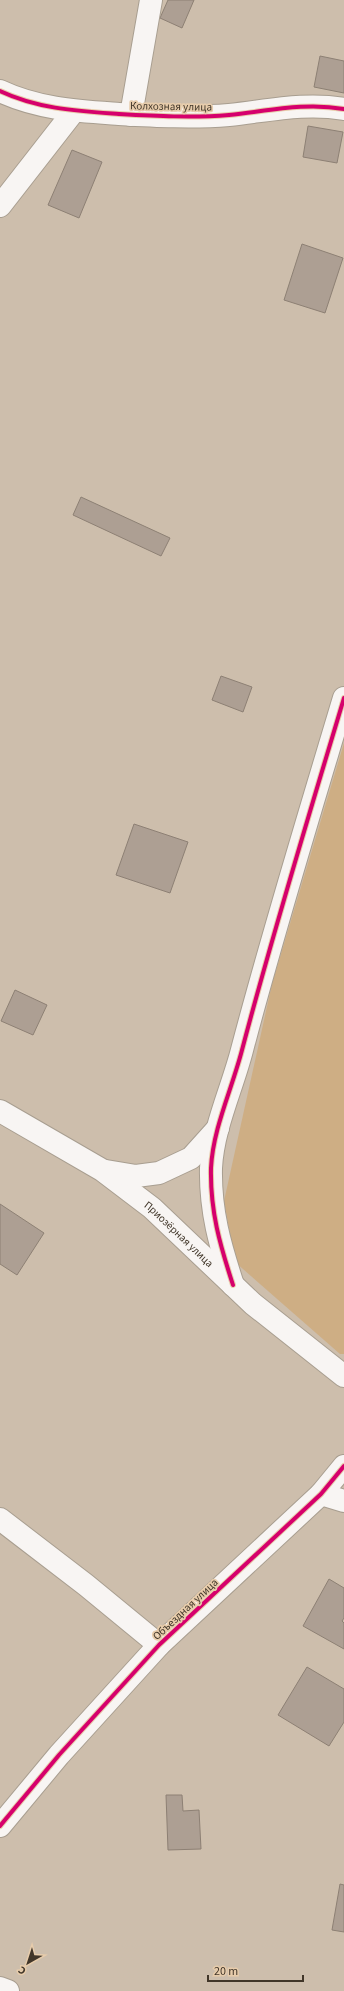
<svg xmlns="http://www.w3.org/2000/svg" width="344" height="1991" viewBox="0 0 344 1991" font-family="'Source Sans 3',sans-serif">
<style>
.green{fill:#ceae84}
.building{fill:#ad9f93;stroke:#8d8074}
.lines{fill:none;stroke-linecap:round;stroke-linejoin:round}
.minor-casing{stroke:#a89e90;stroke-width:24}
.minor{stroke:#f8f5f3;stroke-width:22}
.cycleway-casing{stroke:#e7ccab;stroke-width:6}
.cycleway{stroke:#d6006c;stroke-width:4}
.labels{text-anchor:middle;stroke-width:3.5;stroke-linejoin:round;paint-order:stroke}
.street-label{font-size:11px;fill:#413629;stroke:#e7ccab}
</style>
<rect width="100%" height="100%" fill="#cdbeac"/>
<path class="green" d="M344,743V1354H340L235,1262L224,1201L272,984Z"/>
<path class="building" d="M168,0H194L182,28L160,18Z
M320,56L344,61V93L314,87Z
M308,126L343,132L337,163L303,157Z
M72,150L102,162L79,218L48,205Z
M302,244L343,258L325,313L284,300Z
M81,497L170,538L161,556L73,515Z
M221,676L252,687L243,712L212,700Z
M134,824L188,842L170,893L116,875Z
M15,990L47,1005L33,1035L1,1021Z
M0,1204L44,1233L17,1275L0,1264Z
M329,1579L344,1588V1618L342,1621L344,1623V1649L303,1626Z
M307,1667L344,1689V1722L329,1746L278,1715Z
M166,1795H182L183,1811L199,1810L201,1849L168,1850Z
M340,1884L344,1885V1932L332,1930Z"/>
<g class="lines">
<g class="minor-casing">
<g id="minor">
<path d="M0,91C38,109 78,111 119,114C155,116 193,118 229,115C268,111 305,102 344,109"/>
<path d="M131,115L151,0"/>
<path d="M0,206L74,111"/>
<path id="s1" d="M0,1111L102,1170L152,1208L253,1304L344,1376"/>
<path d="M106,1171L136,1176L159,1173L191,1158L218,1128"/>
<path d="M233,1285C220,1245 210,1211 211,1168C213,1128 232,1089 242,1050C273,932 309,815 344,698"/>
<path d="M321,1494L344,1501"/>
<path d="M0,1519L86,1585L159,1645"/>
<path d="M0,1826L59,1755L159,1645L321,1494L344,1466"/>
<path d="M0,1988L8,1991"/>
</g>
</g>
<use href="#minor" class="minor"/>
<g class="cycleway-casing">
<path id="cycleway" d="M0,91C38,109 78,111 119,114C155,116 193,118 229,115C268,111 305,102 344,109
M233,1285C220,1245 210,1211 211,1168C213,1128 232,1089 242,1050C273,932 309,815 344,698
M0,1826L59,1755L159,1645L321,1494L344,1466"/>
</g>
<use href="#cycleway" class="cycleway"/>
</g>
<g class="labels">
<g class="street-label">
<text transform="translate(171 106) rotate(1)" y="4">Колхозная улица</text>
<text dy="4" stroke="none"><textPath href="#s1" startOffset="218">Приозёрная улица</textPath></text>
<text transform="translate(185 1609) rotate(-43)" y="4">Объездная улица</text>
</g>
</g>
<g transform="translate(28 1963) rotate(219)" stroke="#e7ccab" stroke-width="3" paint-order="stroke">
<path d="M0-3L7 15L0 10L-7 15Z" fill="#413629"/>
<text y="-6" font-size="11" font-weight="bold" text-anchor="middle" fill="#413629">С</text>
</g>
<path d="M208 1975v6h95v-6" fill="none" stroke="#413629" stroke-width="2"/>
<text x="214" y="1975" font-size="12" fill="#413629" stroke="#e7ccab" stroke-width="3" paint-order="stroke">20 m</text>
</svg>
